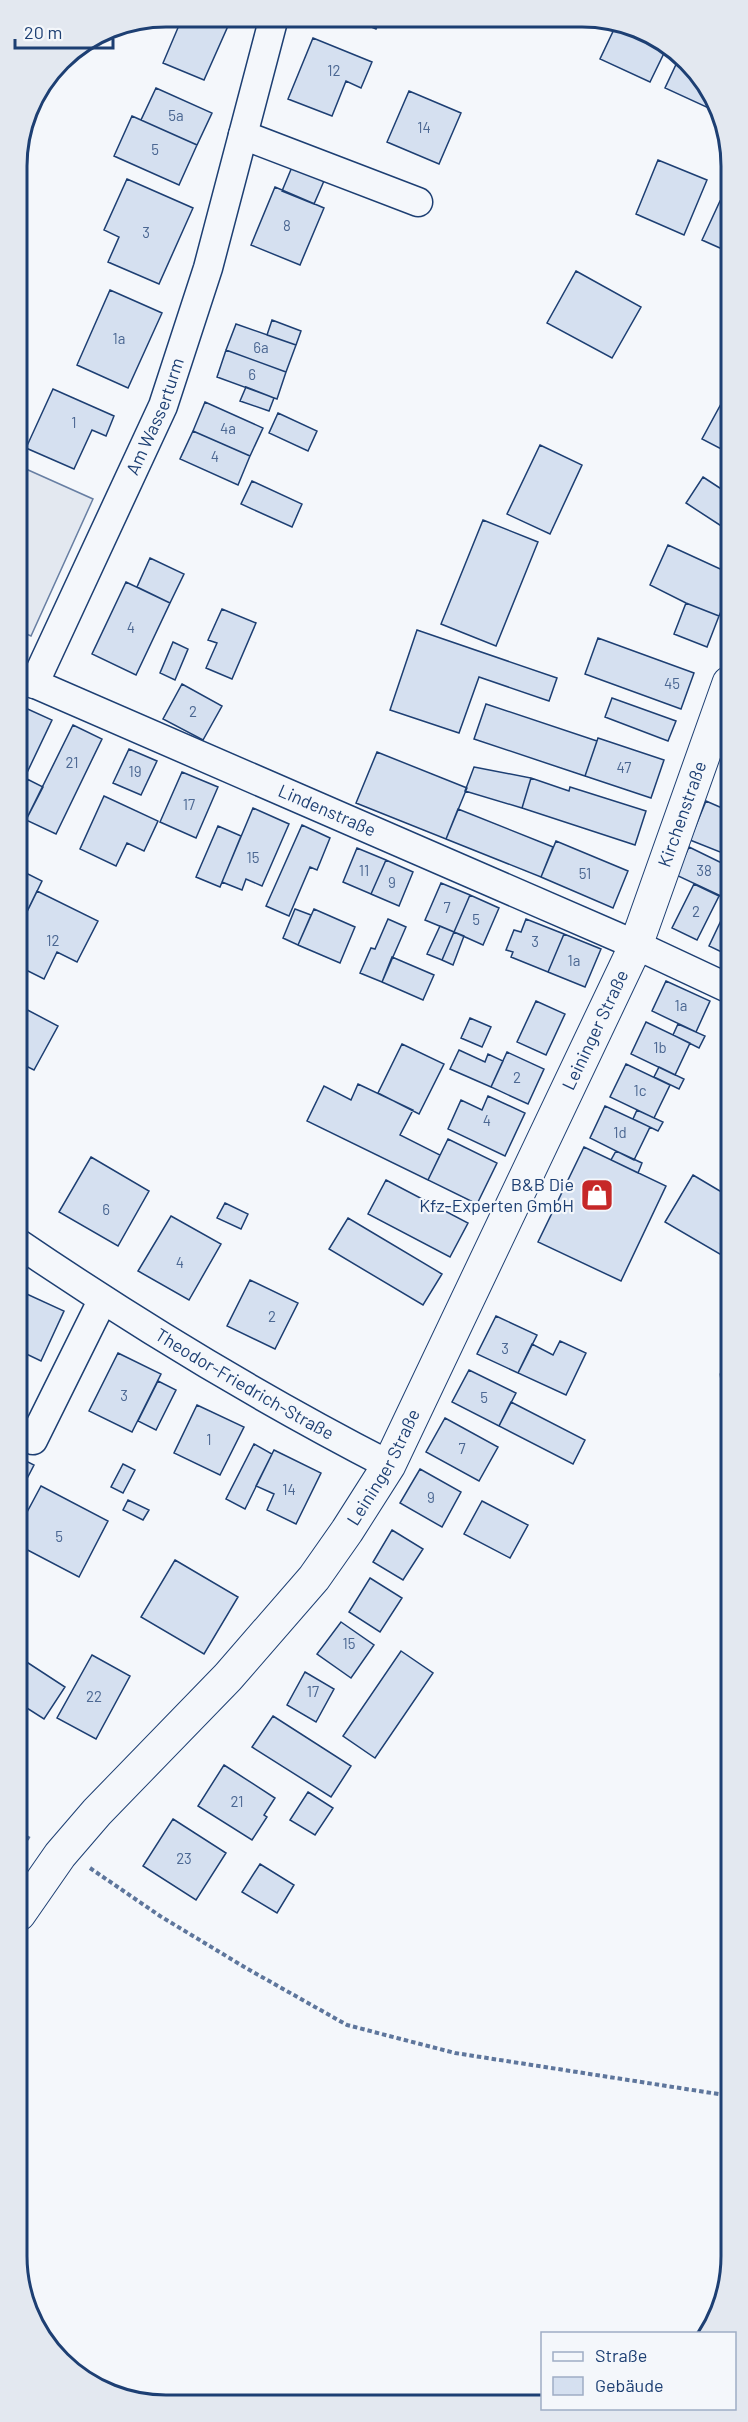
<svg xmlns="http://www.w3.org/2000/svg" width="748" height="2422" viewBox="0 0 748 2422" font-family="Barlow,sans-serif">
<style>
.parking{fill:#e3e8f0;stroke:#687fa3;stroke-width:1.5}
.building{fill:#d5e0f0;stroke:#1d3f73;stroke-width:1.5}
.lines{fill:none;stroke-linecap:round;stroke-linejoin:round}
.service-casing{stroke:#1d3f73;stroke-width:17}
.minor-casing{stroke:#1d3f73;stroke-width:31}
.tertiary-casing{stroke:#1d3f73;stroke-width:35}
.path{stroke:#5e769c;stroke-width:4;stroke-dasharray:4.5 3;stroke-linecap:butt}
.service{stroke:#f4f7fb;stroke-width:15}
.minor{stroke:#f4f7fb;stroke-width:28}
.tertiary{stroke:#f4f7fb;stroke-width:33}
.labels{text-anchor:middle;stroke-width:4.5;stroke-linejoin:round;paint-order:stroke}
.number-label{font-size:15px;fill:#4b6792}
.street-label{font-size:18px;fill:#1d3f73;stroke:#f4f7fb}
.poi-label{font-size:18px;fill:#1d3f73;stroke:#f4f7fb;text-anchor:end}
.rim{fill:none;stroke:#1d3f73;stroke-width:3}
</style>
<rect width="100%" height="100%" fill="#f4f7fb"/>
<path class="parking" d="M17,465L93,499L31,636L17,630Z"/>
<path class="building" d="M165,17H232L204,80L163,63L180,23Z
M350,18H381L376,29Z
M617,23L666,49L650,82L600,59Z
M313,38L372,62L361,88L346,81L332,116L288,99Z
M680,56L688,60L715,111L665,88Z
M156,88L212,113L197,145L141,120Z
M409,91L461,113L439,164L387,142Z
M132,116L197,145L179,185L114,156Z
M658,160L707,180L684,235L636,214Z
M292,167L324,181L314,204L282,191Z
M127,179L193,208L159,284L108,262L119,237L104,230Z
M275,187L324,208L300,265L251,245Z
M720,201L729,205V252L702,240Z
M576,271L641,307L612,358L547,323Z
M110,290L162,313L128,388L77,365Z
M729,316V336L721,333Z
M272,320L301,331L296,345L267,335Z
M236,324L296,345L286,372L226,350Z
M226,350L286,372L277,399L217,377Z
M246,387L274,398L269,411L240,401Z
M53,389L114,416L106,436L92,430L74,469L26,448Z
M205,402L263,428L250,456L193,431Z
M721,404L729,408V453L702,439Z
M278,413L317,431L308,451L269,433Z
M193,431L250,456L238,485L180,459Z
M540,445L582,465L550,534L507,514Z
M703,477L729,494V531L686,503Z
M252,481L302,504L292,527L241,504Z
M483,520L538,542L496,646L441,624Z
M668,545L729,573V593L719,616L686,603L650,585Z
M150,558L184,574L170,603L137,587Z
M126,582L170,603L136,675L92,654Z
M686,603L719,616L707,647L674,634Z
M222,609L256,623L232,679L206,668L217,643L208,640Z
M417,630L557,678L549,701L479,677L459,733L390,710Z
M598,638L694,673L681,709L585,674Z
M173,642L188,649L175,680L160,673Z
M182,684L222,706L203,740L163,719Z
M612,698L676,721L668,741L605,717Z
M486,704L597,741L585,776L474,739Z
M21,706L52,720L24,779L18,777L17,714Z
M73,725L102,739L56,834L26,820Z
M598,738L664,760L651,798L585,776Z
M129,749L157,761L141,795L113,783Z
M377,752L467,788L446,839L356,803Z
M474,767L531,778L522,808L465,791Z
M182,772L218,787L196,838L160,822Z
M531,778L569,791L570,787L646,811L635,845L522,808Z
M27,779L43,787L26,820L18,816V798Z
M104,796L158,821L144,851L127,843L116,866L80,849Z
M706,801L729,811L730,856L690,840Z
M253,808L289,824L262,886L246,879L242,890L222,882Z
M458,809L553,847L541,877L446,839Z
M302,825L330,838L317,870L310,867L289,916L266,906Z
M218,826L241,836L220,887L196,877Z
M556,841L628,871L613,908L541,877Z
M689,847L730,867V884L723,897L676,875Z
M357,848L386,860L371,894L343,882Z
M386,860L413,872L399,906L371,894Z
M18,869L42,881L24,918L18,915Z
M441,883L470,895L454,932L425,920Z
M694,884L719,896L697,940L672,928Z
M37,891L98,921L77,962L57,952L44,979L18,966V930Z
M470,895L499,908L483,945L454,932Z
M295,909L311,915L298,945L283,938Z
M314,909L355,927L340,963L298,945Z
M726,910L730,912V956L709,946Z
M388,919L406,927L382,982L360,973L371,948L375,949Z
M526,919L564,934L548,972L511,957L513,952L506,950L514,930L521,932Z
M440,926L454,932L442,960L427,954Z
M454,932L464,936L453,965L442,960Z
M564,934L601,949L585,987L548,972Z
M392,957L434,975L423,1000L382,982Z
M666,981L710,1001L696,1032L652,1011Z
M536,1001L565,1014L546,1055L517,1042Z
M18,1005L58,1026L34,1070L18,1062Z
M470,1018L491,1027L482,1047L461,1038Z
M646,1022L690,1043L675,1075L631,1054Z
M678,1024L705,1036L699,1048L673,1035Z
M402,1044L444,1064L419,1114L378,1093Z
M459,1050L485,1062L488,1054L503,1061L491,1087L450,1069Z
M507,1052L544,1069L528,1104L491,1087Z
M626,1064L670,1085L654,1118L610,1097Z
M659,1067L684,1079L679,1089L654,1077Z
M358,1084L413,1110L400,1135L440,1155L428,1180L307,1121L324,1086L351,1100Z
M488,1096L525,1113L505,1156L448,1129L461,1100L482,1110Z
M605,1106L650,1127L634,1160L590,1138Z
M637,1110L663,1122L658,1131L633,1119Z
M448,1139L497,1163L477,1204L428,1180Z
M584,1147L666,1186L621,1281L538,1242Z
M616,1151L642,1163L638,1173L611,1160Z
M91,1157L149,1191L118,1246L59,1212Z
M693,1175L730,1197V1260L665,1222Z
M386,1180L468,1223L450,1257L368,1214Z
M225,1203L248,1214L241,1229L217,1218Z
M171,1216L221,1244L189,1300L138,1271Z
M348,1218L442,1274L423,1305L329,1249Z
M250,1280L298,1303L275,1349L227,1326Z
M18,1290L64,1311L41,1361L18,1350Z
M496,1316L537,1335L518,1373L477,1354Z
M560,1341L586,1353L566,1395L518,1373L532,1344L553,1355Z
M118,1353L161,1374L132,1432L89,1411Z
M469,1370L516,1393L499,1426L452,1402Z
M158,1381L176,1390L156,1430L138,1421Z
M511,1402L585,1440L573,1464L499,1426Z
M197,1405L244,1427L220,1475L174,1453Z
M445,1418L498,1447L479,1481L426,1452Z
M254,1444L272,1454L245,1509L226,1499Z
M274,1450L321,1473L296,1524L267,1510L274,1494L256,1486Z
M18,1457L34,1465L18,1496Z
M123,1464L135,1470L123,1493L111,1487Z
M420,1469L461,1492L442,1527L400,1503Z
M41,1486L108,1521L79,1577L18,1545V1529Z
M128,1500L149,1510L143,1520L123,1510Z
M482,1501L528,1525L510,1558L464,1534Z
M392,1530L423,1549L403,1580L373,1562Z
M175,1560L238,1597L204,1654L141,1617Z
M370,1578L402,1598L380,1632L349,1612Z
M341,1622L374,1645L351,1678L317,1654Z
M401,1651L433,1673L375,1758L343,1736Z
M92,1655L130,1676L96,1739L57,1718Z
M19,1657L65,1687L44,1719L19,1703Z
M305,1672L334,1689L316,1722L287,1705Z
M273,1716L351,1766L331,1797L252,1747Z
M224,1765L275,1798L264,1815L267,1817L252,1840L198,1806Z
M308,1792L333,1808L315,1835L290,1820Z
M173,1819L226,1853L196,1900L143,1866Z
M260,1864L294,1885L277,1913L242,1892Z"/>
<g class="lines">
<g class="service-casing">
<path id="service" d="M730,1371L728,1375L730,1376"/>
</g>
<g class="minor-casing">
<g id="minor">
<path d="M243,135L418,202"/>
<path id="s1" d="M17,676L636,945L730,989"/>
<path id="s2" d="M34,684L163,406L208,268L274,17"/>
<path id="s3" d="M18,1243C137,1324 261,1399 389,1465"/>
<path d="M33,1440L102,1301"/>
</g>
</g>
<g class="tertiary-casing">
<g id="tertiary">
<path id="s4" d="M19,1914L60,1855L97,1812L228,1677L314,1578L347,1531L389,1465L636,945L729,683"/>
</g>
</g>
<path class="path" d="M19,1833L32,1840
M90,1868L160,1916L246,1968L347,2025L455,2053L731,2096"/>
<use href="#service" class="service"/>
<use href="#minor" class="minor"/>
<use href="#tertiary" class="tertiary"/>
</g>
<defs>
<g id="shop-square" transform="scale(1.725)"><rect x="-9" y="-9" width="18" height="18" rx="4" fill="#c62828" stroke="#f4f7fb"/><path d="M-5-2.5h2.3a2.7 3.5 0 0 1 5.4 0H5L5.5 6h-11ZM-1.5-2.5h3a1.5 2.3 0 0 0-3 0Z" fill="#fff"/></g>
</defs>
<g fill-rule="evenodd">
<use href="#shop-square" x="597" y="1195"/>
</g>
<g class="labels">
<g class="number-label">
<text x="334" y="76">12</text>
<text x="176" y="121">5a</text>
<text x="424" y="133">14</text>
<text x="155" y="155">5</text>
<text x="287" y="231">8</text>
<text x="146" y="238">3</text>
<text x="119" y="344">1a</text>
<text x="261" y="353">6a</text>
<text x="252" y="380">6</text>
<text x="74" y="428">1</text>
<text x="228" y="434">4a</text>
<text x="215" y="462">4</text>
<text x="131" y="633">4</text>
<text x="672" y="689">45</text>
<text x="193" y="717">2</text>
<text x="72" y="768">21</text>
<text x="624" y="773">47</text>
<text x="135" y="777">19</text>
<text x="189" y="810">17</text>
<text x="253" y="863">15</text>
<text x="364" y="876">11</text>
<text x="704" y="876">38</text>
<text x="585" y="879">51</text>
<text x="392" y="888">9</text>
<text x="447" y="913">7</text>
<text x="696" y="917">2</text>
<text x="476" y="925">5</text>
<text x="53" y="946">12</text>
<text x="535" y="947">3</text>
<text x="574" y="966">1a</text>
<text x="681" y="1011">1a</text>
<text x="660" y="1053">1b</text>
<text x="517" y="1083">2</text>
<text x="640" y="1096">1c</text>
<text x="487" y="1126">4</text>
<text x="620" y="1138">1d</text>
<text x="106" y="1215">6</text>
<text x="180" y="1268">4</text>
<text x="272" y="1322">2</text>
<text x="505" y="1354">3</text>
<text x="124" y="1401">3</text>
<text x="484" y="1403">5</text>
<text x="209" y="1445">1</text>
<text x="462" y="1454">7</text>
<text x="289" y="1495">14</text>
<text x="431" y="1503">9</text>
<text x="59" y="1542">5</text>
<text x="349" y="1649">15</text>
<text x="313" y="1697">17</text>
<text x="94" y="1702">22</text>
<text x="237" y="1807">21</text>
<text x="184" y="1864">23</text>
</g>
<g class="street-label">
<text dy="6" stroke="none"><textPath href="#s2" startOffset="294">Am Wasserturm</textPath></text>
<text dy="6" stroke="none"><textPath href="#s1" startOffset="338">Lindenstraße</textPath></text>
<text dy="6" stroke="none"><textPath href="#s4" startOffset="1298">Kirchenstraße</textPath></text>
<text dy="6" stroke="none"><textPath href="#s4" startOffset="1065">Leininger Straße</textPath></text>
<text dy="6" stroke="none"><textPath href="#s3" startOffset="267">Theodor-Friedrich-Straße</textPath></text>
<text dy="6" stroke="none"><textPath href="#s4" startOffset="579">Leininger Straße</textPath></text>
</g>
<g class="poi-label">
<text x="574" y="1191">B&amp;B Die<tspan x="574" dy="21">Kfz-Experten GmbH</tspan></text>
</g>
</g>
<path d="M0 0H748V2422H0ZM166 27H582A139 139 0 0 1 721 166V2256A139 139 0 0 1 582 2395H166A139 139 0 0 1 27 2256V166A139 139 0 0 1 166 27Z" fill="#e3e8f0" fill-rule="evenodd"/>
<path class="rim" d="M166 27H582A139 139 0 0 1 721 166V2256A139 139 0 0 1 582 2395H166A139 139 0 0 1 27 2256V166A139 139 0 0 1 166 27Z"/>
<rect x="541" y="2332" width="195" height="78" fill="#f4f7fb" stroke="#9eadc5" stroke-width="1.5"/>
<rect x="553" y="2352" width="30" height="9" fill="#f4f7fb" stroke="#9eadc5" stroke-width="1.5"/>
<text x="595" y="2362" font-size="18" fill="#1d3f73">Straße</text>
<rect x="553" y="2377" width="30" height="18" fill="#d5e0f0" stroke="#9eadc5" stroke-width="1.5"/>
<text x="595" y="2392" font-size="18" fill="#1d3f73">Gebäude</text>
<path d="M15 39v9h98v-9" fill="none" stroke="#1d3f73" stroke-width="3"/>
<text x="24" y="39" font-size="18" fill="#1d3f73" stroke="#f4f7fb" stroke-width="4.5" paint-order="stroke">20 m</text>
</svg>
